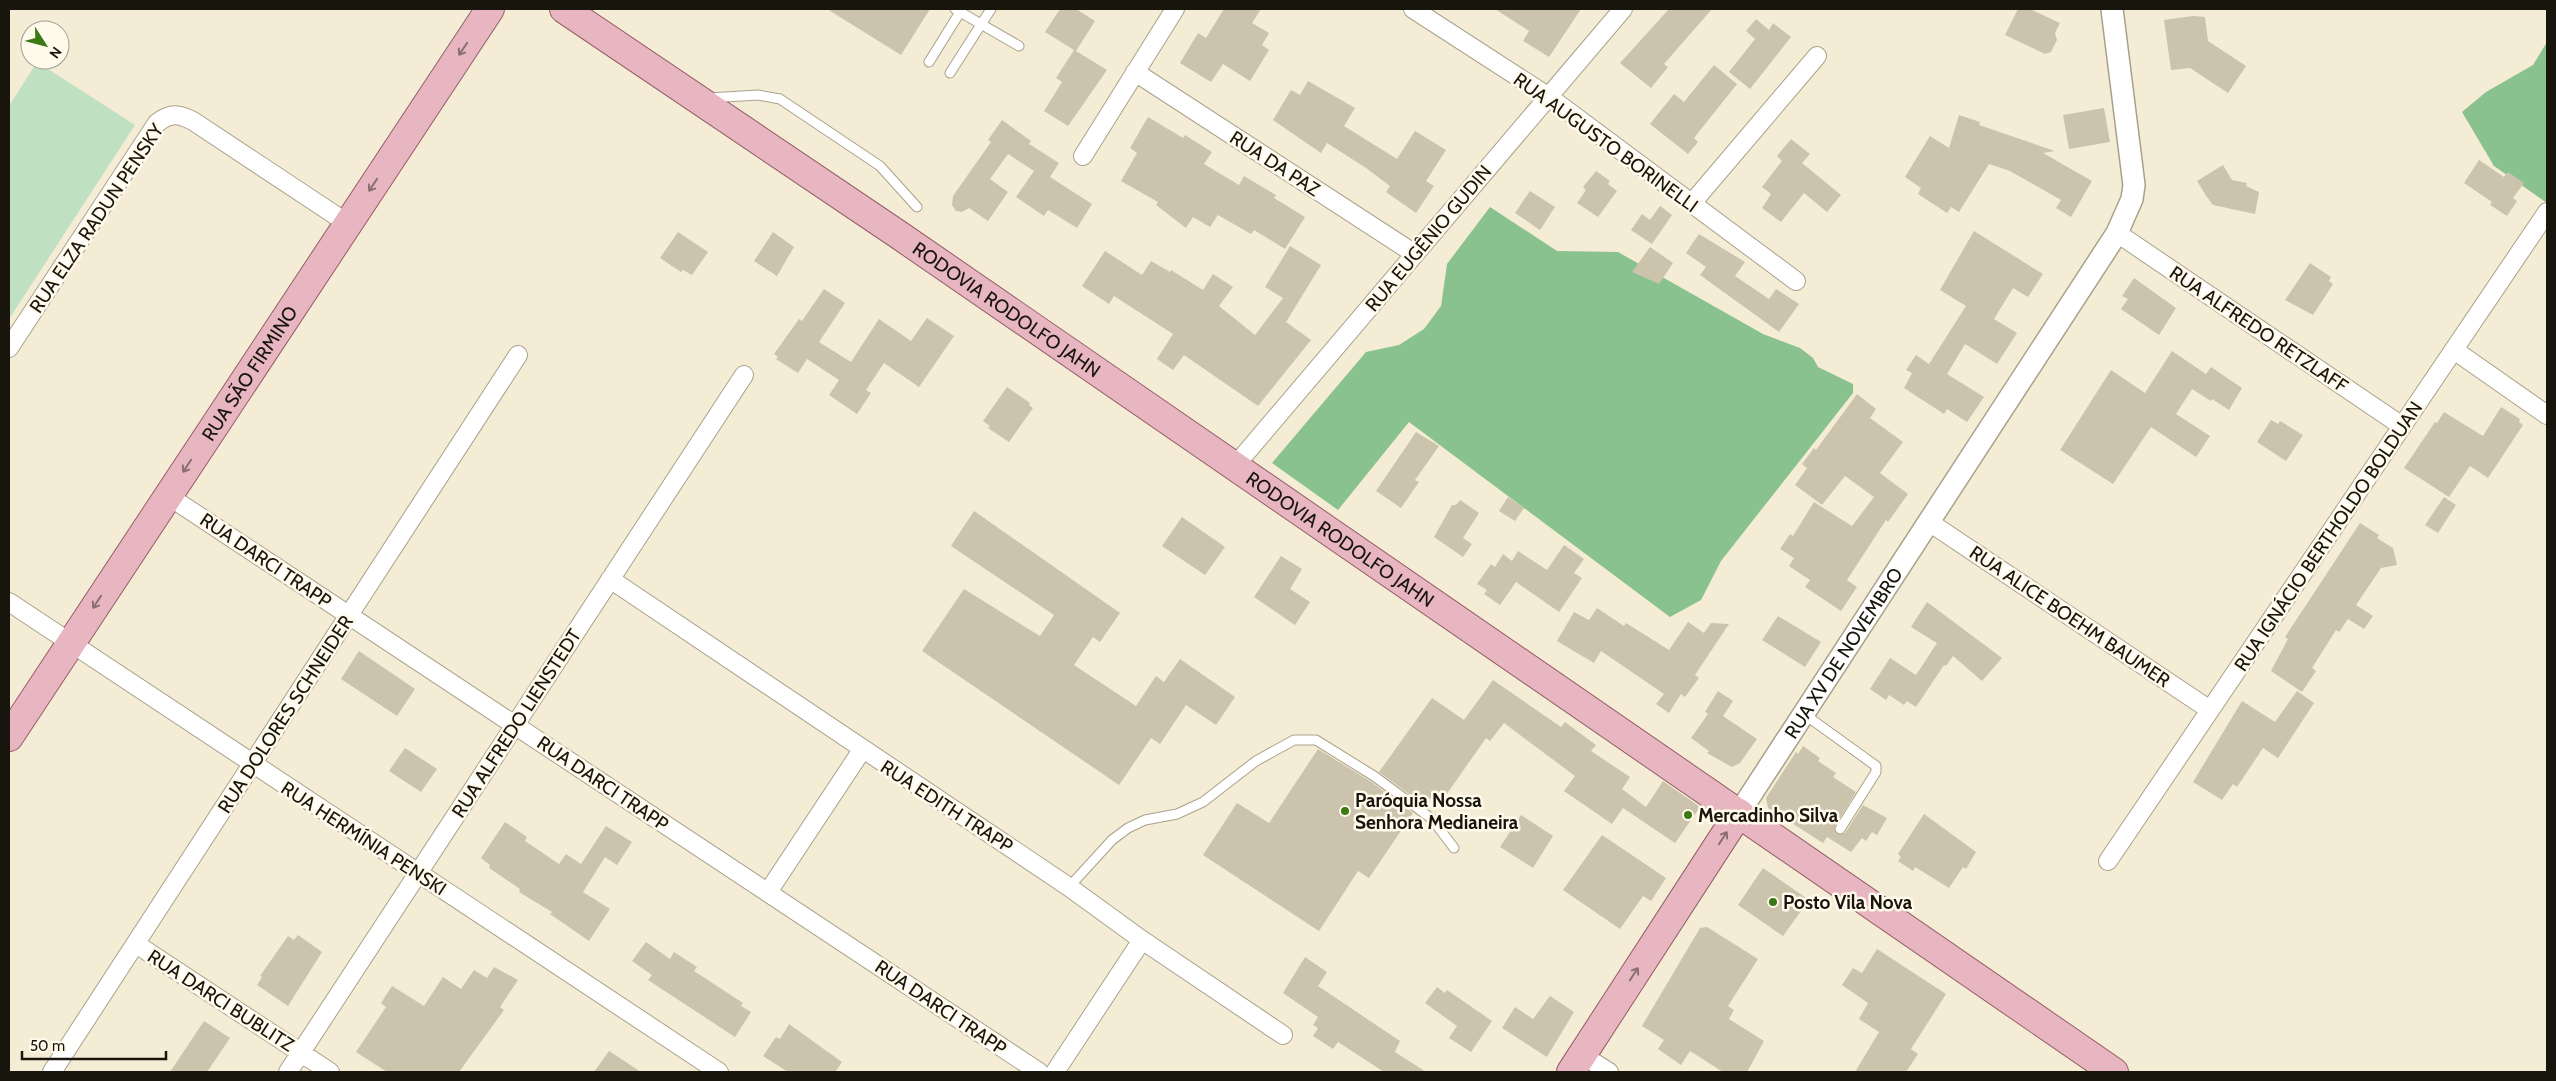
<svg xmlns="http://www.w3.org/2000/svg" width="2556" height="1081" viewBox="0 0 2556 1081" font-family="Cabin,sans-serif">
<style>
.green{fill:#bfe1c1}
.forest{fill:#89c18f}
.building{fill:#cbc3ac}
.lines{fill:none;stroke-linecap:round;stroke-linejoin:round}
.service-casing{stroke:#a9a18b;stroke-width:11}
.minor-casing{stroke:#a9a18b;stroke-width:20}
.tertiary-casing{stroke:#a9a18b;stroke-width:24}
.primary-casing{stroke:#945e67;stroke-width:30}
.service{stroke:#fff;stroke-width:9}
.minor{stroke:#fff;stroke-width:18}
.tertiary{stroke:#fff;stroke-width:21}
.primary{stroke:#e7b6c1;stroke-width:28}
.oneway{stroke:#8a6e70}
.poi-dot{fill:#3b7914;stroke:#fffaec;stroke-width:2}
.labels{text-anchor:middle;stroke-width:5;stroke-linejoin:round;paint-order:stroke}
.street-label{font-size:19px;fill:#18150c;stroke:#fffaec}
.poi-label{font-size:19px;font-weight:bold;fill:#18150c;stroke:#fffaec;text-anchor:start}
</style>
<rect width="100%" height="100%" fill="#f5ecd5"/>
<path class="green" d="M37,62L135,125L9,319V106Z"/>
<path class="forest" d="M2547,42V203L2494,166L2462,112L2486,92L2533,65Z
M1490,207L1557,251L1618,252L1763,334L1800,348L1813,358L1818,367L1853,384V393L1721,561L1701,600L1670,617L1409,422L1338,510L1272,463L1366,352L1399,345L1424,329L1441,306L1447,264Z"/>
<path class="building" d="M827,9H930L901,55Z
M1060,9H1076L1095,21L1076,51L1107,70L1068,126L1044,111L1062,82L1056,78L1074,50L1045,32Z
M1224,9H1261L1252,23L1269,33L1262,45L1269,50L1250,81L1223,64L1211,82L1180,63L1198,33L1206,38Z
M1495,9H1581L1549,57L1523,41L1529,31Z
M1669,9H1712L1664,64L1668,67L1651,88L1620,63Z
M2018,9H2030L2060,23L2055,33L2057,40L2051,52L2045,54L2005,35Z
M2193,16L2205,17L2208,41L2246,66L2228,93L2190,68L2171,70L2164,20Z
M1756,19L1769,30L1773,23L1791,37L1750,89L1729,72L1755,39L1746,31Z
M1714,65L1737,84L1694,138L1698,142L1688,154L1650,124L1674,94L1684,102Z
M1308,81L1355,108L1344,126L1397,159L1415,131L1446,150L1426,181L1434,186L1416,213L1386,192L1390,186L1366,168L1327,143L1321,153L1273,120L1291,90L1300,95Z
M2104,108L2110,142L2069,149L2063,115Z
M1959,115L1980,122L1979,125L2055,151L2043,153L2092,181L2071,217L2056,208L2061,200L2010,171L1989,164L1959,212L1951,207L1947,213L1918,194L1921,188L1905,177L1930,136L1949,148Z
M1148,117L1183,138L1185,135L1212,152L1204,164L1239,185L1244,176L1276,195L1274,198L1305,217L1285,249L1254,230L1251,234L1218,215L1210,227L1193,217L1186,228L1156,205L1158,202L1121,181L1137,153L1130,148Z
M1002,120L1031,141L1029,144L1059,163L1050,177L1092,204L1077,228L1048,210L1044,216L1016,197L1034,171L1008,154L990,179L1008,192L988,221L969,208L962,212L956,211L952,205L953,196L991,142L988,140Z
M1791,139L1810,154L1802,163L1841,195L1827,212L1804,193L1781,222L1762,208L1771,194L1762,187L1782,161L1777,156Z
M2479,160L2504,177L2508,172L2524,183L2513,198L2517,201L2507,216L2490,205L2492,202L2464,183Z
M2223,165L2232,180L2247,183L2246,186L2259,192L2255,214L2213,205L2207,197L2197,181Z
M1596,171L1610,181L1608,184L1617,191L1598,217L1577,203L1586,190L1583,187Z
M1530,191L1555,207L1540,230L1515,213Z
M1660,206L1672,215L1652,244L1631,230L1642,214L1650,220Z
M1974,231L2043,274L2028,297L2013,288L1994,319L2017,333L1997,364L1965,344L1947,374L1984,397L1967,422L1947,409L1944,414L1904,388L1912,373L1906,370L1916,355L1929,364L1966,306L1940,290Z
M678,232L708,252L692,275L683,270L681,272L660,258Z
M773,232L794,247L777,276L754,261Z
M1699,234L1745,262L1735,276L1769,299L1776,289L1799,304L1779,332L1700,275L1706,267L1686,253Z
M1290,246L1321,265L1286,322L1311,340L1258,406L1184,355L1173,370L1157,359L1173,334L1114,296L1109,304L1082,286L1105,251L1142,275L1151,261L1170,272L1171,270L1203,290L1213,274L1233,287L1219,306L1255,335L1283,298L1265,287Z
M1650,247L1673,263L1659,284L1632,272Z
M2310,263L2331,277L2329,281L2333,284L2313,315L2285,300Z
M2134,278L2176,308L2159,335L2121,309L2128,299L2122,296Z
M824,289L845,303L819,342L851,362L879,319L911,341L927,318L954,336L919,387L884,363L866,390L871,393L857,414L829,395L839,380L807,359L798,373L776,359L778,357L774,354L799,319L802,321Z
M2172,351L2206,374L2211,367L2242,388L2229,410L2212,399L2211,401L2192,389L2176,414L2210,436L2196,457L2151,427L2113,484L2060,450L2111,370L2145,393Z
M1007,387L1030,403L1029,405L1033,408L1009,442L988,428L990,426L983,421Z
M1857,394L1876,409L1870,418L1903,442L1880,473L1908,494L1888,522L1886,520L1847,580L1857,587L1841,611L1805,587L1810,580L1789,566L1794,558L1780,549L1790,534L1793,536L1814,502L1852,526L1874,497L1845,476L1822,505L1795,485L1807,468L1802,464L1814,448L1816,450Z
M2501,407L2520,419L2519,422L2523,425L2488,478L2470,466L2449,497L2404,468L2435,422L2437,423L2444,412L2483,436Z
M2271,420L2278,424L2280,421L2303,435L2286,461L2257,442Z
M1416,432L1439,446L1415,480L1419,482L1401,508L1376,491Z
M1508,497L1524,508L1515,521L1499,511Z
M2444,497L2456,505L2438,533L2425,525Z
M1460,500L1479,513L1463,538L1472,544L1463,557L1434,537L1452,505H1456Z
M974,511L1120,613L1100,642L1093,637L1074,665L1136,706L1156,676L1164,682L1180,659L1235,697L1216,725L1186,705L1160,744L1151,738L1119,785L922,651L964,589L1040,636L1054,615L951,546Z
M1182,517L1225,547L1205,575L1162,546Z
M2360,523L2379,535L2377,538L2393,548L2397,565L2381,568L2356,605L2373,616L2364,629L2348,619L2339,632L2336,630L2312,668L2316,671L2302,692L2271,671L2288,639L2285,637Z
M1564,545L1584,559L1574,573L1582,578L1559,612L1516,582L1500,605L1484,594L1487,590L1477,584L1491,564L1495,567L1503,554L1512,561L1518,551L1547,570Z
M1281,556L1302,569L1290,589L1310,602L1295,625L1254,597Z
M1927,602L2002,658L1982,681L1953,656L1946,666L1944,665L1916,707L1907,701L1904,705L1889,695L1886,700L1870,689L1890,658L1916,675L1937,643L1911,627Z
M1597,608L1624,626L1626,623L1669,650L1688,622L1704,633L1711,623L1729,624L1695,675L1699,678L1685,697L1681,694L1669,713L1656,704L1664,694L1601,651L1594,663L1557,641L1574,612L1589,620Z
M1778,616L1821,642L1805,667L1762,640Z
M359,651L415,689L397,716L341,679Z
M1493,680L1561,727L1565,722L1596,745L1591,751L1630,777L1622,789L1646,807L1663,781L1700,807L1675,843L1623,808L1612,824L1564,791L1575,776L1504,723L1490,741L1486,738L1439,805L1425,795L1420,802L1379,772L1432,698L1464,720Z
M1718,691L1733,701L1723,716L1757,739L1740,763L1732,767L1707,753L1709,751L1691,738L1708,714L1705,712Z
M2297,691L2314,703L2278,758L2263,748L2237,787L2233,784L2222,800L2193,782L2242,701L2275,722Z
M1803,746L1820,758L1818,761L1836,773L1833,777L1856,792L1835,826L1836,834L1845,833L1863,805L1887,818L1877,835L1872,832L1866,841L1862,838L1851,852L1827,837L1823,843L1768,808L1766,798L1796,752L1798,754Z
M405,748L437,769L421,792L389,771Z
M1318,749L1370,781L1413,813L1369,878L1358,871L1319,931L1203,855L1237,803L1269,823Z
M1924,814L1976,852L1966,869L1963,867L1949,888L1915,867L1913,871L1898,861L1901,857L1898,854Z
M1521,815L1553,836L1533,868L1500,847Z
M505,822L527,837L525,841L559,864L566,854L581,864L606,826L632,842L617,865L605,857L583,892L610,909L589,941L550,914L552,912L519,892L520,889L489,868L490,865L481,858Z
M1602,835L1666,878L1651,901L1643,896L1620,929L1563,890Z
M1763,868L1809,900L1783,936L1738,905Z
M1707,927L1758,959L1728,1006L1734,1010L1729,1019L1764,1041L1747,1072H1723L1690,1051L1681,1065L1658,1049L1664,1040L1642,1026L1700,928Z
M298,935L322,952L288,1006L257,985L262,977L260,976L288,936L294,940Z
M646,942L670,959L674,952L697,967L694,971L743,1003L741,1006L751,1012L735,1037L648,980L652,975L632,961Z
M1877,949L1946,994L1911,1049L1918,1054L1906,1072H1855L1879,1032L1859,1019L1868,1003L1842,985L1853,968L1862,973Z
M1305,957L1327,972L1318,986L1400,1041L1395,1052L1426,1072H1384L1338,1042L1333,1049L1313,1036L1318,1028L1313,1025L1318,1017L1283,993Z
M494,967L518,980L500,1007L504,1010L459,1072H387L356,1052L386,1007L381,1003L392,986L424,1006L443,977L461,989L474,970L487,978Z
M1437,987L1445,993L1447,990L1492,1021L1471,1052L1449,1038L1457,1026L1425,1003Z
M1550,996L1574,1012L1547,1057L1502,1028L1515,1007L1533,1019Z
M204,1021L230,1038L207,1072H170Z
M789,1024L842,1062L835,1072H788L763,1056L776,1037L780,1039Z
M609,1051L641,1072H594Z"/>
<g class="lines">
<g class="service-casing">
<path id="service" d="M955,9L1019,46
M929,62L962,9
M950,73L991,9
M709,98L758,95L780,99L880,166L917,207
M1804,714L1876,766V772L1840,829
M1069,887L1112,840L1128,828L1145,820L1177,814L1203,802L1256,761L1294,740H1316L1374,776L1432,819L1454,848"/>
</g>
<g class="minor-casing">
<path id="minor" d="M1413,9L1549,97L1796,281
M1135,72L1415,254
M1083,156L1175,9
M1692,203L1817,56
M2117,233L2402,426
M9,348L157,123C170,113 178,113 193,121L347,223
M2454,350L2547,415
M1234,467L1623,9
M167,495L1039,1072
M1929,522L2210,710
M610,579L1069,887L1142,940L1283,1035
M9,602L719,1072
M2108,861L2547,212
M768,892L862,750
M136,944L330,1072
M1582,1055L1609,1072
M52,1072L518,355
M288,1072L744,375
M1055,1072L1142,940"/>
</g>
<g class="tertiary-casing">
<g id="tertiary">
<path id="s1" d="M1739,813L2117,233L2132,199L2134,185L2112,9"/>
</g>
</g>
<g class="primary-casing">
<g id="primary">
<path id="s2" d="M564,9L899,235L2114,1072"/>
<path id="s3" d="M9,737L490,9"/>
<path d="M1571,1072L1739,813"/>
</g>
</g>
<use href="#service" class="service"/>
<use href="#minor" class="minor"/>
<use href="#tertiary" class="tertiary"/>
<use href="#primary" class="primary"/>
</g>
<defs><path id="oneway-shaft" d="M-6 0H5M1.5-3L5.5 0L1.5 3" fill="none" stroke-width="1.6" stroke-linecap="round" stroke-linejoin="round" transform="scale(1.25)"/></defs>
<g class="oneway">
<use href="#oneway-shaft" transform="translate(463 49) rotate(124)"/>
<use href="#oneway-shaft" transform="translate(373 185) rotate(124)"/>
<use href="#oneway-shaft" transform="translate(187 466) rotate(123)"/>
<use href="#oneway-shaft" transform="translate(97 602) rotate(123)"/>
<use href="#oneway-shaft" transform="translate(1723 838) rotate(-57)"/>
<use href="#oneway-shaft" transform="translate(1634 974) rotate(-57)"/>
</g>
<g class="poi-dot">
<circle cx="1345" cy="811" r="5"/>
<circle cx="1688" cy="815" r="5"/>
<circle cx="1773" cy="902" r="5"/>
</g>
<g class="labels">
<g class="street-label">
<text transform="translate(1606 142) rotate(36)" y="7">RUA AUGUSTO BORINELLI</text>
<text transform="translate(1275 163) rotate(33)" y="7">RUA DA PAZ</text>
<text transform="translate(96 218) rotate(-56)" y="7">RUA ELZA RADUN PENSKY</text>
<text transform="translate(1428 238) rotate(-50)" y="7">RUA EUGÊNIO GUDIN</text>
<text dy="7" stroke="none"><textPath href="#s2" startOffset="535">RODOVIA RODOLFO JAHN</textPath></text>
<text transform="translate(2259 329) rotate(34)" y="7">RUA ALFREDO RETZLAFF</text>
<text dy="7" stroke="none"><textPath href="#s3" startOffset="436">RUA SÃO FIRMINO</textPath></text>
<text transform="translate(2328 536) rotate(-56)" y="7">RUA IGNÁCIO BERTHOLDO BOLDUAN</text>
<text dy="7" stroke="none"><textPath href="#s2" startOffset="940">RODOVIA RODOLFO JAHN</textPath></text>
<text transform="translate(266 560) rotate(34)" y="7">RUA DARCI TRAPP</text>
<text transform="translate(2070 616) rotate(34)" y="7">RUA ALICE BOEHM BAUMER</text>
<text dy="7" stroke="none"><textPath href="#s1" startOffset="191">RUA XV DE NOVEMBRO</textPath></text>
<text transform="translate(285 714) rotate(-57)" y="7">RUA DOLORES SCHNEIDER</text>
<text transform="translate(516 723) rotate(-57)" y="7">RUA ALFREDO LIENSTEDT</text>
<text transform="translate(603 783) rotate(34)" y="7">RUA DARCI TRAPP</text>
<text transform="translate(947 806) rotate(33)" y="7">RUA EDITH TRAPP</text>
<text transform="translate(364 838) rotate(33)" y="7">RUA HERMÍNIA PENSKI</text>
<text transform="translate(221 1000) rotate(33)" y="7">RUA DARCI BUBLITZ</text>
<text transform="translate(941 1007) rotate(34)" y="7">RUA DARCI TRAPP</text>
</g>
<g class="poi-label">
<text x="1355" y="807">Paróquia Nossa<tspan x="1355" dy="22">Senhora Medianeira</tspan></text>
<text x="1698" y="822">Mercadinho Silva</text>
<text x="1783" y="909">Posto Vila Nova</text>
</g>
</g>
<rect width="2556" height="1081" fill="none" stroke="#18150c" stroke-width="20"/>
<g transform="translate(45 45) rotate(126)"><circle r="24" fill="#fffaec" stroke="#a39e92"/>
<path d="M0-4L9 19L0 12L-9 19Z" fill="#3b7914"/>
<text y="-8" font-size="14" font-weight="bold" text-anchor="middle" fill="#18150c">N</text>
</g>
<path d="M22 1051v8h144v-8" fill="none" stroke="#18150c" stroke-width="2.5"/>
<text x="30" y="1051" font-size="15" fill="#18150c" stroke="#fffaec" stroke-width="4" paint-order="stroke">50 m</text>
</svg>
